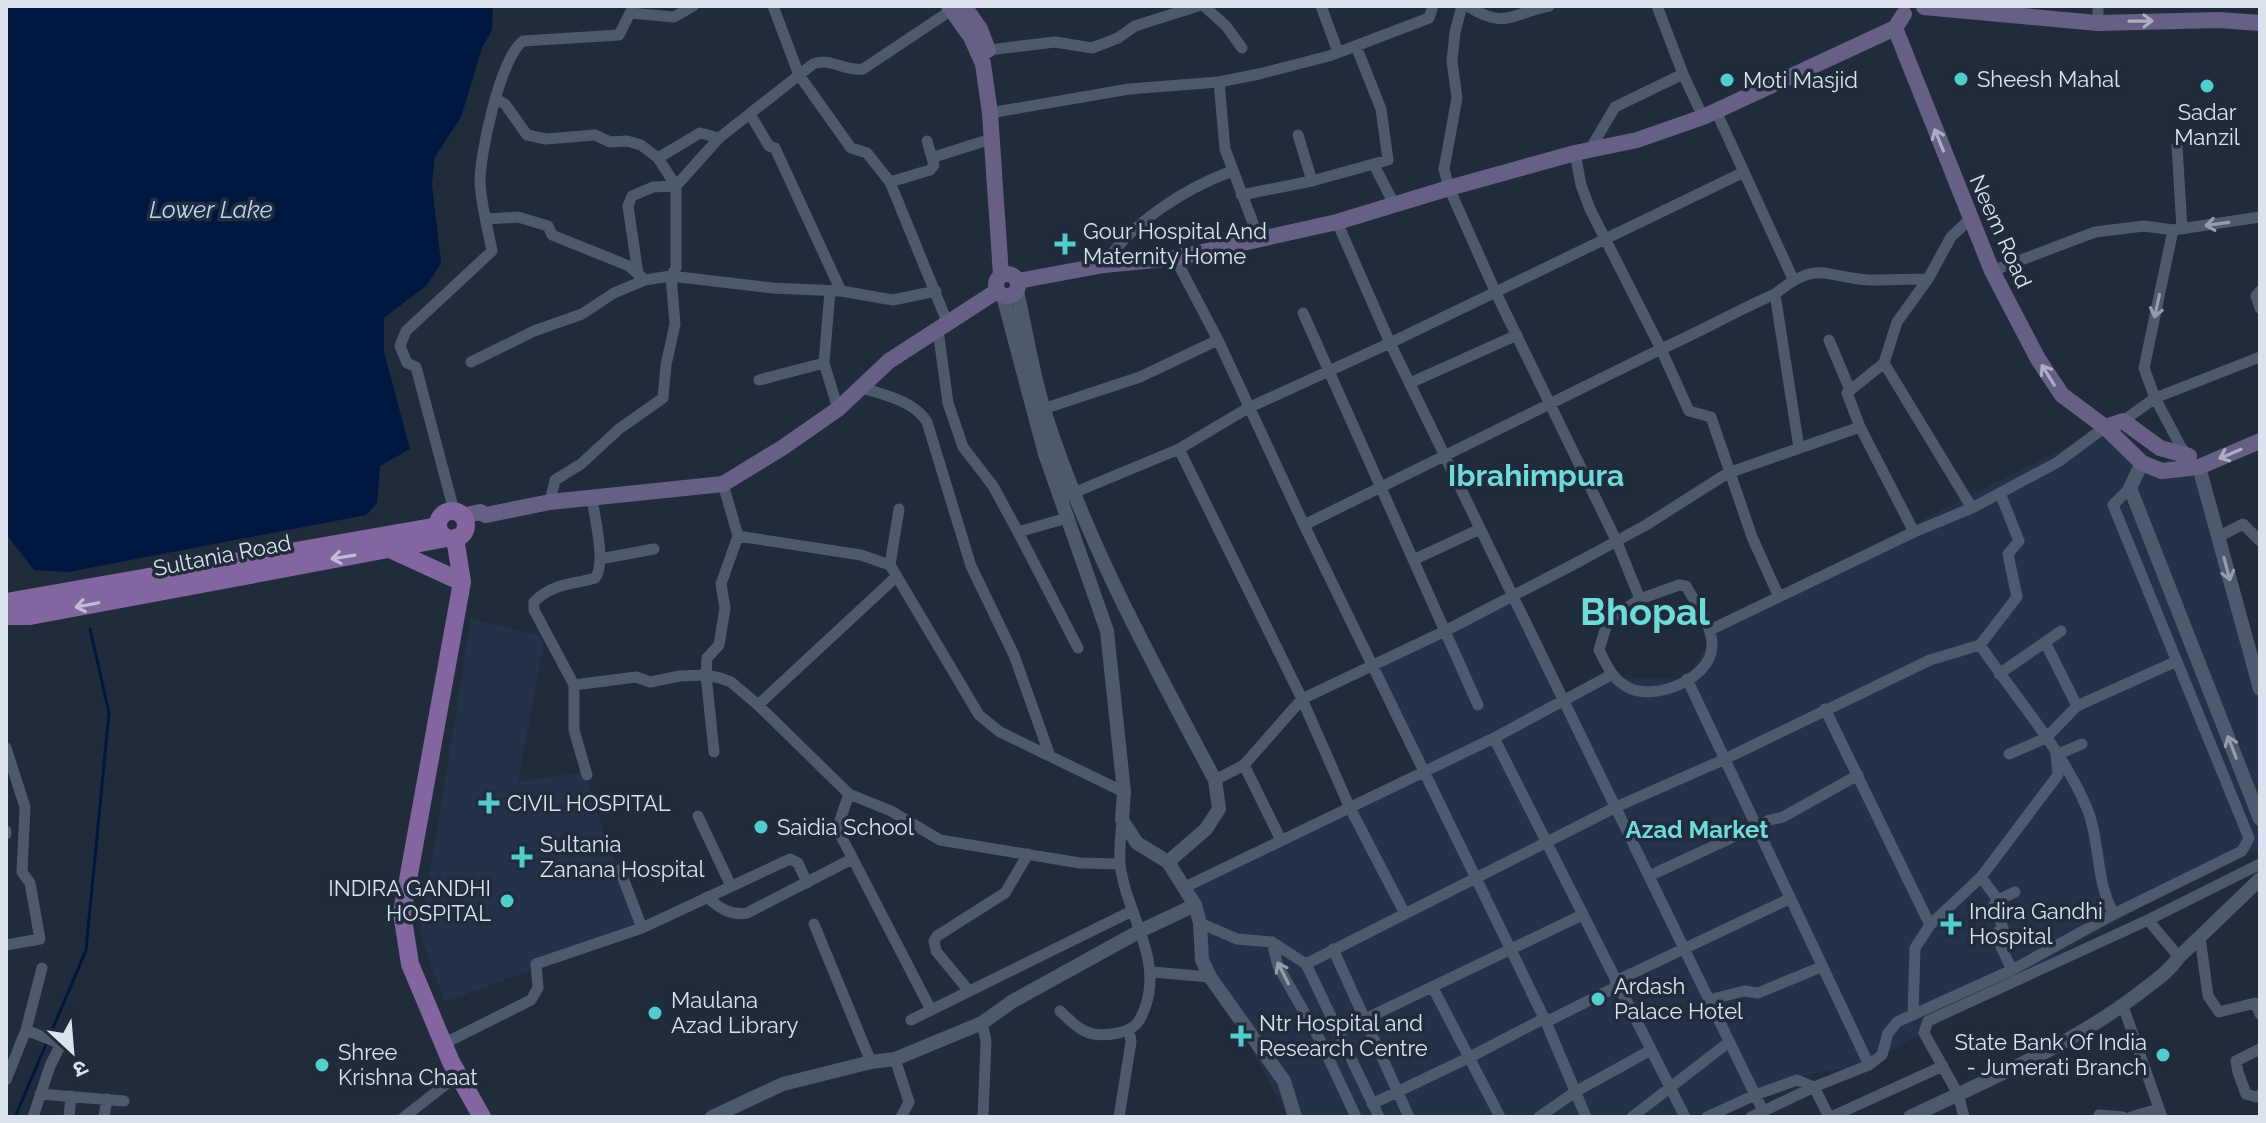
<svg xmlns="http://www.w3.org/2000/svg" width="2266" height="1123" viewBox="0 0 2266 1123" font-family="Raleway,'Noto Sans Devanagari',sans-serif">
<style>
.built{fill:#243249}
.water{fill:#00183f}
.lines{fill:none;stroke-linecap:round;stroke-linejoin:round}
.stream{stroke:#00183f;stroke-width:3}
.minor{stroke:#4d596d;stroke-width:11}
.tertiary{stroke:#4d596d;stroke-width:14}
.secondary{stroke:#685f86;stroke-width:16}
.primary{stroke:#83659f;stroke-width:18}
.oneway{stroke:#acaec4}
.oneway2{stroke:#949ead}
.oneway3{stroke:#c0bcd6}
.poi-dot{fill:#53cdcb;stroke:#202b3c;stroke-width:3}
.labels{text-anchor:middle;stroke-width:7;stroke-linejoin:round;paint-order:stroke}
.poi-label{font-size:22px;fill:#dae2ed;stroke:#202b3c;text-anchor:start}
.street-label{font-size:22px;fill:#dae2ed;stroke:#202b3c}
.water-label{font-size:24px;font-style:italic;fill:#bed4f6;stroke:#202b3c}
.neighbourhood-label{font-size:24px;font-weight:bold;fill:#6edbd8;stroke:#202b3c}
.district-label{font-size:30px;font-weight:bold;fill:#6edbd8;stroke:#202b3c}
.town-label{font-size:38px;font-weight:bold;fill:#6edbd8;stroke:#202b3c}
</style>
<rect width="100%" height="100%" fill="#202b3c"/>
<path class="built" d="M2104,428L2158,469L2183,448L2199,467L2260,689V853L2239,851L1867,1064L1794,1077L1701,1117H1289L1210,975L1183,888L1419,774L1373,664L1513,596L1565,703L1612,679H1686L1722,621Z
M471,619L540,636L543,648L518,782L584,772L637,931L445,1002L420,934Z"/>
<path class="water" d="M6,6H493L492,30L482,48L461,117L435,157L432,184L441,263L427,285L384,318V352L410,449L380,466L377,503L366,515L68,572L34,570L6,534Z"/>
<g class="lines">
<path class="stream" d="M50,1035L86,950L109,713L90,629
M15,1117L47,1042"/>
<path class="minor" d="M773,6L799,75L851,148L867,153L890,182L948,324
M1204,6L1226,26L1242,48
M1321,6L1338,52
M1462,6L1455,32L1452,61L1457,98L1444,169L1449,188L1495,291L1616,540L1640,599
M1467,6C1507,30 1509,14 1549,6
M1657,6L1683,74L1703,117
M2098,23V6
M988,50L1055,42L1092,48L1118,38L1135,26L1198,6
M1219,82L1225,149L1259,239
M496,99L505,104L527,135L546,139L595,135L610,142L627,141L641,145L658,158L676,186L653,187L632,196L628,206L638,274
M1716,111L1793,279
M990,113L1129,89L1219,82L1259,74L1329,56L1429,18L1433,6
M750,114L769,146L775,148L841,291
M2177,146L2182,229
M1589,151L1615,107L1683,74
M1575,153L1581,185L1590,209L1661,349L1689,411L1711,417L1752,537L1779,597
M934,157L991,139
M658,158L700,133L719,138
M1374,165L1394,204
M1312,181L1388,160L1381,109L1356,46
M890,182L930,170L934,165L927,141
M1241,195L1312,181L1298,135
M487,219L518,217L548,226L552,235L629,266L645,280L671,276L772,288L841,291L893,300L936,291
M1337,222L1390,343L1763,1111
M2173,230L2144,368L2155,398L2181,447L2188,455
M1175,258L1218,340L1304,525L1546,1022L1586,1117
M1104,265C1132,222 1184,189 1232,171
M1992,271L2095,232L2144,226L2173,230L2260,217
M830,291L824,363L838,409
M2260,291L2256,296L2260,308
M1303,313L1478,705
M938,330L948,403L963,447L993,486L1018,532L1067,518
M1829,340L1850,390
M471,362L534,331L582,314L614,293L645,280
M1884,363L1972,508
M759,380L824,363
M1410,383L1517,335
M860,387C882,395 914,400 927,422L971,566L1014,655L1050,756
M1037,411L1140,377L1218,340
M2123,421L2155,398L2260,357
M1799,448L1775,294C1819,258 1824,278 1870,280C1889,280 1909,279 1928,279
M1179,449L1302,699L1349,806L1404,912
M723,484L738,536L861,555L890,565L979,715L1000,732L1124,792
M1066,496L1179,449L1248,408L1390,343L1744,172
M550,502L555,480L581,464L619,429L663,398L666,365L675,324L671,276L676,268V186L719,138L813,64C830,57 846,72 863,69L953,9
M454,511L416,367L407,363L400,346L406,331L492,251C488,229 481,205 480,182C480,153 500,59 523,41L619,35L630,13L674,17L693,6
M1304,525L1661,349C1700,332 1736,311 1775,294
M1018,532L1078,648
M1914,532L1860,427L1847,393L1884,363L1897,322L1928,279L1951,237L1970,219
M2218,537L2243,524L2260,541
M600,559L654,549
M1413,560L1480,529
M890,565L899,509
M1679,585L1686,586C1696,604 1713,626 1712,647C1710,679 1656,701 1629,688C1612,679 1607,666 1599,650L1608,620L1640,599Z
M1710,630L1914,532L1972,508L2058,462L2105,427
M2045,642L2077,706
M1980,645C2015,697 2061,748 2086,806C2101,841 2095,882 2114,914
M1999,674L2061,631
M1687,679L1869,1065
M574,685L636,677L650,682L680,676L706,675L720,678L731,682L758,705L849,794L891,811L940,840L1080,863L1120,864
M758,705L897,576
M1825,709L1930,925
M1494,738L1685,1117
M6,748L25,807L22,872L30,883L40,939L6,945
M714,752L706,675L707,658L719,645L725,608L721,584L738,536
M2009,754L2046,738L2077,706L2177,661
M1244,765L1281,840
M587,775L574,730V685L534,610V602C552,583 572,585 595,578C607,563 594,517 592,497
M1215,780L1244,765L1302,699L1445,631L1582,560L1646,525L1728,473L1860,427
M849,794L839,823L840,834L931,1010
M698,816L731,886
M6,831V834
M620,870L642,928
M1649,876L1770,820L1783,817L1858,775
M1981,877L1998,900L1994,905L2003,928L1995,934L2012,970
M1183,888L1494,738L1611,675
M707,897C719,908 731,916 747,913L852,859
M1998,900L2015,892
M2148,920L2179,957
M1200,923L1237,939L1272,942L1306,964L1379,1117
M814,924L871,1062
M2200,937L2208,996L2219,1012L2255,1003L2260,1014
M1272,942L1278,966L1320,1040L1356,1117
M1333,949L1409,1117
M1306,964L1616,807L1723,760L1930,660L1980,645L2017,597L2008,554L2019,541L2000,493
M1152,972L1210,977
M1433,988L1500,1117
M969,991L936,951L934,941L937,936L1005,893L1028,854
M1709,1000L1744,991L1758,993L1821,967
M2123,1006L2162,1117
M1060,1011C1079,1030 1089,1039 1118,1033C1136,1029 1140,1022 1146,1005C1162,955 1125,912 1120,863C1119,849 1121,834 1122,820
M1913,1014L1915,948L1930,925L1981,877L2058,775L2056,755L2082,744
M911,1020L1132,911
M1546,1022L1614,988L1616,981L1789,899
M982,1023L986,1041L983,1117
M1338,1032L1582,915
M443,1044L531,1000L538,988L536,964L642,928L790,859L798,863L807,883
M2260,1049L2236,1061L2238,1072L2246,1094L2256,1097L2260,1095
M895,1059L909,1102L901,1117
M6,1080L26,1030
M40,1094L124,1101
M1372,1104L1470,1057L1545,1018
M2099,1115L2123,1117
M33,1117L50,1066L61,1044L26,1030L42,968
M69,1117L71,1096
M104,1117L107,1099
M404,1117L458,1075
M1119,1117L1131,1042L1129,1030
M1539,1117L1575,1092L1651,1050
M1632,1117L1729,1042
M1707,1117L1755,1095L1797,1080L1814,1087L1829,1117
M1751,1117L1814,1087L1869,1065L1882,1055L1888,1033L1897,1022L2012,970L2114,914L2242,851L2249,838L2113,505L2130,488
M1831,1117L1943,1066
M1964,1117L1958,1094L1924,1033L1928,1021L2148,920L2260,864
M2131,1117L2158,1109"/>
<path class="tertiary" d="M1017,291C1026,330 1032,371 1044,410C1085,540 1151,660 1215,780L1219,809L1206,829L1168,862
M1003,296L1045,454L1107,631L1124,792L1122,820L1137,843L1168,862L1195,905L1200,923L1202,960L1210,977L1284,1081L1295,1117
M2142,463L2130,488L2260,819
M2199,467L2260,689
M712,1117L783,1084L871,1062L895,1059L982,1023L1013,1001L1140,931L1195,905
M1910,1117C1988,1080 2069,1046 2138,994C2153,982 2168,973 2179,957L2260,879"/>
<path class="secondary" d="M949,6L971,37L983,64L990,113L1001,275
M964,6L980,29L988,50
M1924,7L2098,23L2219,20L2260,23
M1895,28L1992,271L2038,359L2062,395L2105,427L2142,463L2162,471L2199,467L2260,441
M996 285a11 11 0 1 1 22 0a11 11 0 1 1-22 0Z
M1018,281L1104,265L1175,258L1337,222L1449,188L1575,153L1637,140L1703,117L1895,28L1904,14
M2105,427L2123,421L2160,448L2189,456
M462,516L480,512L486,515L550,502L723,484L782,448L838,409L889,361L997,291"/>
<path class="primary" d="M438 525a14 14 0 1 1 28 0a14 14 0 1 1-28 0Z
M455,538L462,582L402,913L410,964L451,1062L482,1117
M390,549L462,582
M6,602L438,526
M6,616H30L447,538"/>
</g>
<defs><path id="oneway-shaft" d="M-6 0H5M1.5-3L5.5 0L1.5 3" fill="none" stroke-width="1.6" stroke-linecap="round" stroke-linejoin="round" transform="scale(2)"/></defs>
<g class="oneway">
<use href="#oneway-shaft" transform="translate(2141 21) rotate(-1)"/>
<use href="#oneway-shaft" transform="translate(1939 140) rotate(-112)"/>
<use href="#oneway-shaft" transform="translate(2048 375) rotate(-122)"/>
<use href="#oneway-shaft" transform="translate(2230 454) rotate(157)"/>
</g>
<g class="oneway2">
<use href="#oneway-shaft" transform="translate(2217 224) rotate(172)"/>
<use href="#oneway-shaft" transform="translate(2157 306) rotate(102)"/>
<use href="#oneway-shaft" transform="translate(2227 569) rotate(75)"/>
<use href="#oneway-shaft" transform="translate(2232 747) rotate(-111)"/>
<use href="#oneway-shaft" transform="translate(1283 973) rotate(-117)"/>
</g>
<g class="oneway3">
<use href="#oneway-shaft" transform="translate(343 557) rotate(171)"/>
<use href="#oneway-shaft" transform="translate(87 605) rotate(169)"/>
</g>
<g class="poi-dot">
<circle cx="1961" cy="79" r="8"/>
<circle cx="1727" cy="80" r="8"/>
<circle cx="2207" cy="86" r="8"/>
<path d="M1061 232h8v8h8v8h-8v8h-8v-8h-8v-8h8z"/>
<path d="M485 791h8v8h8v8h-8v8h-8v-8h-8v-8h8z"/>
<circle cx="761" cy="827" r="8"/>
<path d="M518 845h8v8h8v8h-8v8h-8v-8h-8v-8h8z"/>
<circle cx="507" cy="901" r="8"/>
<path d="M1947 912h8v8h8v8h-8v8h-8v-8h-8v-8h8z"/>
<circle cx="1598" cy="999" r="8"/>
<circle cx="655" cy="1013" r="8"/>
<path d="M1237 1024h8v8h8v8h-8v8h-8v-8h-8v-8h8z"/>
<circle cx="2163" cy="1055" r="8"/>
<circle cx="322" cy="1065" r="8"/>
</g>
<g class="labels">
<g class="poi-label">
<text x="1977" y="87">Sheesh Mahal</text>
<text x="1743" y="88">Moti Masjid</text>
<text x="2207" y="120" text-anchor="middle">Sadar<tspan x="2207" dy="25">Manzil</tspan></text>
<text x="1083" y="239">Gour Hospital And<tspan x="1083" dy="25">Maternity Home</tspan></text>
<text x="507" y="811">CIVIL HOSPITAL</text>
<text x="777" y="835">Saidia School</text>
<text x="540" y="852">Sultania<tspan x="540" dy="25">Zanana Hospital</tspan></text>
<text x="491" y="896" text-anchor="end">INDIRA GANDHI<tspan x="491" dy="25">HOSPITAL</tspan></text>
<text x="1969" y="919">Indira Gandhi<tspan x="1969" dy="25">Hospital</tspan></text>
<text x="1614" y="994">Ardash<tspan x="1614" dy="25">Palace Hotel</tspan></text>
<text x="671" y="1008">Maulana<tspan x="671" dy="25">Azad Library</tspan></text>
<text x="1259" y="1031">Ntr Hospital and<tspan x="1259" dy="25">Research Centre</tspan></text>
<text x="2147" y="1050" text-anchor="end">State Bank Of India<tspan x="2147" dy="25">- Jumerati Branch</tspan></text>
<text x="338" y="1060">Shree<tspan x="338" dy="25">Krishna Chaat</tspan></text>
</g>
<g class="street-label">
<text transform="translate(2001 231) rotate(66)" y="8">Neem Road</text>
<text transform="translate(222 555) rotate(-11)" y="8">Sultania Road</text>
</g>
<g class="water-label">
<text x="211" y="218">Lower Lake</text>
</g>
<g class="neighbourhood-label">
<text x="1697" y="838">Azad Market</text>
</g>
<g class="district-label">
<text x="1536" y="486">Ibrahimpura</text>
</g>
<g class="town-label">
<text x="1645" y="625">Bhopal</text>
</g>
</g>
<rect width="2266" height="1123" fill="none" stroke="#dae2ed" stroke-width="16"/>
<g transform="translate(72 1051) rotate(154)" stroke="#202b3c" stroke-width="6" paint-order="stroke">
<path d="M0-6L14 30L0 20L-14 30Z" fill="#dae2ed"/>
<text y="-12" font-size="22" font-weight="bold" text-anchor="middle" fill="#dae2ed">उ</text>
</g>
</svg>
